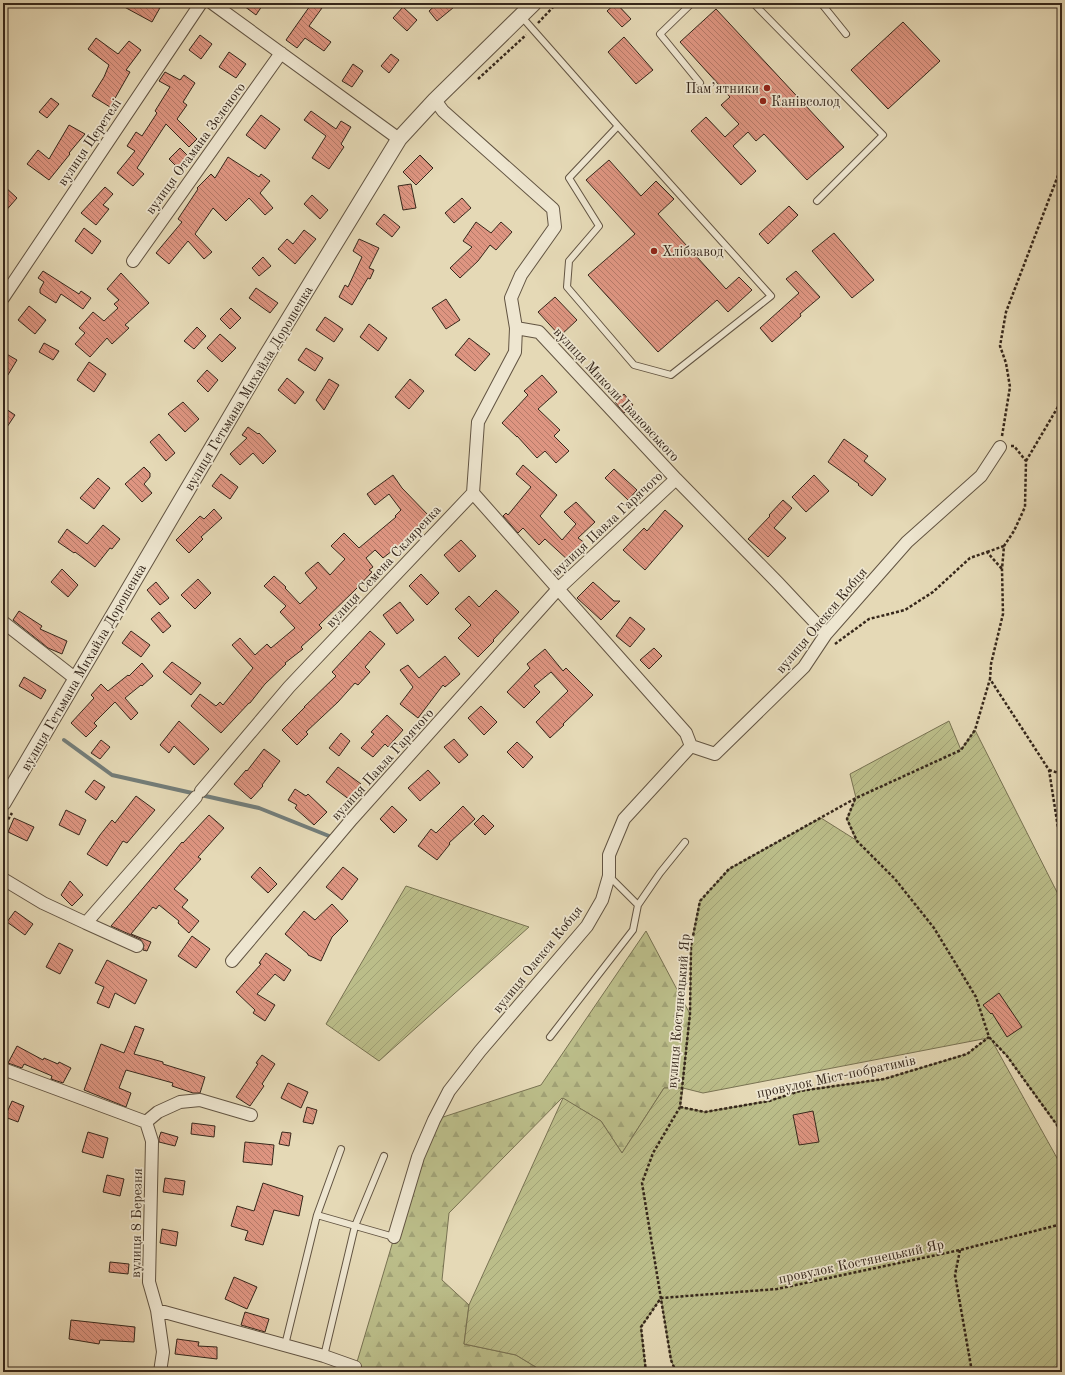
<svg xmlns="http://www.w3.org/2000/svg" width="1065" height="1375" viewBox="0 0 1065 1375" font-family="'Old Standard TT',serif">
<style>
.forest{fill:url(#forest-firs);stroke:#787252}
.garden{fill:url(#garden-furrows);stroke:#787252;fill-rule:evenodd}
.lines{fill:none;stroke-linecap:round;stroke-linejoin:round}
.stream{stroke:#737d79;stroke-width:4}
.building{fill:url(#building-back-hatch);stroke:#36271b}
.service-casing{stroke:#625442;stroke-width:8}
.minor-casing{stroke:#625442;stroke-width:14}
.tertiary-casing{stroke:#625442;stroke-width:17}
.path{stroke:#36271b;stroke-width:2.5;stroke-dasharray:3 2;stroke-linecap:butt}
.service{stroke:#eee6d0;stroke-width:6}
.minor{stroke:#eee6d0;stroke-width:12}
.tertiary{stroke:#eee6d0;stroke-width:15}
.poi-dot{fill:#8f2418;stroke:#eee6d0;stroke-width:1.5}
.labels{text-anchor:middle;stroke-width:3.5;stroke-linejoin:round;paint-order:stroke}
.poi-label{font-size:14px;fill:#36271b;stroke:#eee6d0;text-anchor:start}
.street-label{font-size:14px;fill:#36271b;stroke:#eee6d0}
</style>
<defs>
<pattern id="forest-firs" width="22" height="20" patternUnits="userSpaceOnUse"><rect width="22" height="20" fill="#bbbd89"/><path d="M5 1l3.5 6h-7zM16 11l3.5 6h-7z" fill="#a1a276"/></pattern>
<pattern id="garden-furrows" width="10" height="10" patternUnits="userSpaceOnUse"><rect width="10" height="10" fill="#bbbd89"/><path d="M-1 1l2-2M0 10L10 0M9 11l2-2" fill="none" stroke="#a1a276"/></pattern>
<pattern id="building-back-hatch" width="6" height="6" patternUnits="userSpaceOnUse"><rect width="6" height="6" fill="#de9581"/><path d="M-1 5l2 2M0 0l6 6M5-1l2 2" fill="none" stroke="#b57a69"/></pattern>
</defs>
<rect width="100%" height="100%" fill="#e5d9b6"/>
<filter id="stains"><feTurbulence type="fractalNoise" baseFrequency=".005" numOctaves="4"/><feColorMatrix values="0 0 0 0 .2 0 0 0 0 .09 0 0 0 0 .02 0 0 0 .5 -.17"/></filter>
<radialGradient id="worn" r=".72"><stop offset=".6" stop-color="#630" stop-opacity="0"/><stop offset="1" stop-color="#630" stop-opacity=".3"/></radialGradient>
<path class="forest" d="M646,931L690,1014L682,1088H664L622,1153L601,1121L562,1098L449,1213L442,1280L469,1305L464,1344L516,1355L544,1372H354L418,1157L434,1120L541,1085Z"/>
<path class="garden" d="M949,721L961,750L975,730L1062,902V1132L1007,1056L991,1039L1062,1167V1372H676L671,1360L661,1298L641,1327L646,1372H544L516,1355L464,1344L469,1305L563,1098L601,1121L622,1153L664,1088H682L690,1014L691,946L700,901L729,869L821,818L856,840L847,819L856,798L850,774ZM988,1038L967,1054L884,1079L800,1091L769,1101L705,1112L680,1107L683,1088L703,1093Z
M406,886L529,927L379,1061L326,1024Z"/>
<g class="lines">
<path class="stream" d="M64,740L112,775L259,808L329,836"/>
</g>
<path class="building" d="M117,3H154L161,6L152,22Z
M240,3H264L256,15Z
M312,3H315L322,8L309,26L331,42L324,51L305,38L297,48L286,40Z
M438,3H459L437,21L429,11Z
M616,3L631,19L622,27L607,11Z
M403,7L417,20L407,31L393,18Z
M716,9L844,147L807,180L764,134L756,141L748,132L733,146L756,171L741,185L691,131L706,117L725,137L739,124L721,105L730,97L680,42Z
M903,22L940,61L888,109L851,70Z
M200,35L212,44L201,59L189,50Z
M624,37L653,70L636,84L608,52Z
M96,38L118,54L129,41L141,50L126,70L130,72L110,107L92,96L104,77L109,65L88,49Z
M229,52L246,64L236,78L219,67Z
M391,54L399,60L389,73L381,66Z
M353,64L363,71L352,87L342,81Z
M165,72L180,80L184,75L195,83L183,102L187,105L177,119L197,139L189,147L166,124L137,168L144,174L133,186L117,173L135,151L127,146L136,132L142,136L157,113L155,111L170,87L159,81Z
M51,98L59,104L47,118L39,112Z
M311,111L336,129L341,121L351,127L341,144L344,147L329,169L312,158L326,136L304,120Z
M261,115L280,129L265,149L246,135Z
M69,125L85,134L69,153L70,154L49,180L27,164L38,150L49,159Z
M180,148L192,160L181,171L169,159Z
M420,155L433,168L416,185L403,172Z
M228,157L259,177L261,174L270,181L260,193L273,208L265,215L249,198L226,221L213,208L195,234L212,252L204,259L188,241L169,264L156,253L182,222L178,219L198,189L197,188L211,174L215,178Z
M609,160L641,196L656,181L674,199L658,214L726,289L739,277L752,290L728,312L717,300L658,352L588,275L635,234L586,180Z
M411,184L416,208L403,210L398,186Z
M3,185L17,198L3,214Z
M105,187L113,194L103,205L109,209L96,225L81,213Z
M312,195L328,210L320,219L304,204Z
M462,198L471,208L454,223L445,213Z
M789,206L798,215L768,244L759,234Z
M384,214L400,227L392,237L376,224Z
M476,222L491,233L501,222L512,232L496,250L490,245L478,261L460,278L450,268L472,247L463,241Z
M84,228L101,241L92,254L75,241Z
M304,230L316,239L295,264L278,249L287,239L293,244Z
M834,233L874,280L852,298L812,251Z
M359,239L379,248L369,268L374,270L370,279L368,278L352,305L339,297L345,285L348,287L362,257L353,251Z
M263,257L271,266L259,276L252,268Z
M43,271L79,294L81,291L91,298L83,309L61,294L56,303L40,293V289L44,282L38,278Z
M796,271L820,297L800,314L801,316L772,342L760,328L799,293L786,279Z
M121,273L149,303L125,325L129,328L112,344L107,338L90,357L75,344L85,333L79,328L93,312L104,321L118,308L114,304L119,300L107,289Z
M256,288L278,303L270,313L249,298Z
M555,297L577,320L560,336L538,312Z
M446,299L460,320L446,329L432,308Z
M29,306L46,320L35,334L18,320Z
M231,308L241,318L230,329L220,319Z
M325,317L343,329L334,342L316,330Z
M369,324L387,338L378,351L360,337Z
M197,327L206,336L194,349L184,341Z
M220,334L236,348L222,362L207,348Z
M469,338L490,354L475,371L455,355Z
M44,343L59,351L53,360L39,352Z
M306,348L323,358L315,371L298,360Z
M3,352L17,360L3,383Z
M89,362L106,374L94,392L77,380Z
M207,370L218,380L208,392L197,381Z
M542,375L557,392L538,409L560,430L554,436L569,451L556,463L545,451L537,458L517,436V437L502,423L528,395L524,391Z
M287,378L304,392L295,404L278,390Z
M329,379L339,385L324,410L316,400Z
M410,379L424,391L409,409L395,397Z
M624,394L633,405L624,413L615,402Z
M183,402L199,419L185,432L168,414Z
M3,407L15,415L3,433Z
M248,427L258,434L259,433L276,451L263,464L253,453L240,465L230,454L247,438L242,435Z
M159,434L175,453L166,461L150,442Z
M844,439L868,456L864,461L886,479L872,496L858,485L859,484L828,462Z
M523,465L557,495L540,516L562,540L576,524L564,512L576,502L595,522L578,538L585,543L569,561L545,539L539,545L523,528L518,533L503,516L506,513L508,515L531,487L516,474Z
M144,467L150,473V477L144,484L152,493L142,502L125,484Z
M614,469L637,490L628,500L605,478Z
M221,474L238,487L230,499L212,486Z
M393,475L402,488L430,517L406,540L383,558L375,550L366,558L373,567L369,570L372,572L356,589L319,625L322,628L301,647L303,649L285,663L286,664L265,684L250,703H249L221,733L191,706L200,694L216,706L220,702L223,705L253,668L232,645L240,638L255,655L267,644L271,648L295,628L280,612L286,606L264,586L274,576L286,587L285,588L300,604L317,588L305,573L318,562L330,575L345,559L331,546L344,533L359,548L396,517L395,516L401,510L389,494L375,505L367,494Z
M814,475L829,491L806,512L792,497Z
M98,478L110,488L94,509L80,498Z
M783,500L792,508L774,528L786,538L768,557L748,539L770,516L769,515Z
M214,509L222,518L201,537L203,539L189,553L176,540L200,516L204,519Z
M665,510L683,526L645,570L623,550L644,528L647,531Z
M103,525L120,539L112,549L110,548L95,567L75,552L74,553L58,542L67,529L87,544Z
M461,540L476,556L459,572L444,555Z
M62,569L78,585L68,597L51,582Z
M421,574L439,593L427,605L409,586Z
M198,579L211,593L195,609L181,595Z
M156,582L169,598L160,605L147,590Z
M593,582L614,601H620L601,620L577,598Z
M496,590L519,612L493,640L494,641L478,657L458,638L471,625L455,609L469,596L479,607Z
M400,602L414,620L397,634L383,615Z
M19,611L42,626L40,629L67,641L62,654L48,648L13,620Z
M159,612L171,626L163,633L151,619Z
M630,617L645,629L630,647L616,636Z
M131,631L150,645L141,657L122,643Z
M370,631L385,644L365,667L370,672L358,685L355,683L338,702L306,732L308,734L297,745L282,730L305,707H304L336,676L332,672Z
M654,648L662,656L649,669L640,660Z
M545,649L563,671L566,668L593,695L563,724L564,725L550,738L536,722L568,691L551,672L534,686L540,692L524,708L507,692L530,668L527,664Z
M445,656L460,674L445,687L443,685L418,718L400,704L413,687L400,670L408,665L419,678Z
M172,662L201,683L191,695L163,672Z
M142,663L153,676L142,686L141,685L125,698L138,713L131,720L115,702L94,723L97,726L86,737L71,723L94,698L91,695L101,684L108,691L128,675L129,676Z
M24,677L46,690L41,699L19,686Z
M481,706L497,722L484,735L468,718Z
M387,715L403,730L388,747L385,744L373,757L361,748L374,734L371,732Z
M179,721L209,749L194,765L174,746L169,753L160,745Z
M341,733L350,741L339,756L329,748Z
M454,739L468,755L459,763L444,747Z
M101,740L110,747L100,759L91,753Z
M517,742L533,757L523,768L507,752Z
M264,749L280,761L262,785L263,786L251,799L234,784L246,770L247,771Z
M338,767L361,784L350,800L326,782Z
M428,770L440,783L420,801L408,788Z
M94,780L105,787L96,800L85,792Z
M295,789L306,796L308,794L327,812L314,825L295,808L297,805L288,800Z
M136,796L155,810L127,843L123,841L107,866L87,854L100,835L112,820L115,823Z
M392,806L407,820L394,833L380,819Z
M463,806L475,819L449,843L450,844L437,860L418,846L431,829L436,833Z
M66,810L86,820L79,835L59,825Z
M209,815L224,828L198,857L201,859L174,889L188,900L182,907L199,921L189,933L178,923L179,921L159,905L156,909L153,907L131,934L151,942L147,951L143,950L144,945L140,939L111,926L182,842L183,843Z
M483,815L494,826L485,835L474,824Z
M14,818L34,827L27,841L8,832Z
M260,867L277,884L268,893L251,877Z
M343,867L358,879L342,900L326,887Z
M70,881L83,895L72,906L61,895Z
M332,904L348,921L332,937L321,961L308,955V954L285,934L304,911L315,920Z
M15,911L33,924L25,935L7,922Z
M192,936L210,949L196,968L178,956Z
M59,943L73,950L60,974L46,967Z
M266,953L291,970L284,981L275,974L257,994L275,1005L265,1021L253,1013L255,1010L236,992L261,964L259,963Z
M107,960L147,980L135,1004L115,993L109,1008L97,1003L104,987L95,983Z
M999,993L1022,1027L1007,1037L992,1013L991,1014L983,1005Z
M135,1026L144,1029L134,1054L163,1062V1064L205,1077L200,1093H193L172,1086L173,1083L126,1070L119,1088L131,1093L126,1107L84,1090L101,1044L124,1053Z
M17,1046L43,1060L44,1058L58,1064L59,1062L71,1068L63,1083L51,1079L52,1076L24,1064L22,1068L8,1063Z
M262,1055L275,1064L262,1084L264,1086L250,1106L236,1097L258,1064L256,1063Z
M288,1083L308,1092L301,1108L281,1098Z
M12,1101L24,1106L18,1122L5,1117Z
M307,1107L317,1110L313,1124L303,1122Z
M813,1111L819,1142L799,1145L793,1115Z
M192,1123L215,1126L214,1137L191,1134Z
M88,1132L108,1138L103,1158L82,1152Z
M161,1132L178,1137L175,1146L159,1142V1138Z
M282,1132L291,1133L289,1146L279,1144Z
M245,1142L274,1145L272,1165L243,1162Z
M107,1175L124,1179L120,1196L103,1192Z
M165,1178L185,1181L183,1195L163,1192Z
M263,1183L303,1196L299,1216L274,1210L263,1245L245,1240L248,1231L231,1226L237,1206L254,1211Z
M162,1229L178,1232L176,1246L160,1243Z
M110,1262L129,1264L128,1274L109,1272Z
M234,1277L257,1287L247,1309L225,1299Z
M245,1312L269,1319L265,1332L241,1325Z
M71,1320L135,1327L134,1342L100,1340L99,1344L69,1339Z
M177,1339L199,1342L198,1346L217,1347V1359L175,1354Z"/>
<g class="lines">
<g class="service-casing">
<path id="service" d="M692,3L660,34L700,83
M753,3L883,135L817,201
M821,3L846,34
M521,16L618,126L771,296L671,375L634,365L567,287L569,261L599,226L569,178L618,126
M638,905L660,873L685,842
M550,1037L633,930L638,905L609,876
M317,1215L394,1237
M285,1345L317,1215L341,1149
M324,1356L355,1226L384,1156"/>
</g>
<g class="minor-casing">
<path id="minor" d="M212,3L399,139
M133,261L281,53
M3,298L201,3
M516,328L539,332L676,479L778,583L826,634
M473,493L686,733L691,746
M3,622L76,679
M201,791L289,687L473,493L478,422L515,352L516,328L511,298L521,275L555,227L553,209L443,111L435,100
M3,879L43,903L86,923L196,797
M86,923L137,946
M232,961L352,819L558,589L676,479
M3,1069L146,1122L152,1141L149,1282L157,1310L163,1352L160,1372
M146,1122L158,1112L180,1102L200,1100L251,1115
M394,1237L418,1157L434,1120L449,1091L480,1051L587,926L602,900L609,876V855L624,819L691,746L715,754L804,667L826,634L907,542L981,476L1000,447
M157,1310L324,1356L355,1367L354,1372"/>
</g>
<g class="tertiary-casing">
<path id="tertiary" d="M3,803L265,358L399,139L435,100L534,3"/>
</g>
<path class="path" d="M538,23L557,3
M478,79L526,35
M1002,436L1010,387L1006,363L1000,346L1006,312L1062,165
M1011,446H1014L1026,461L1025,507L1014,531L1004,546L1002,569L1003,614L991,664L990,679L1049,770L1059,834L1062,838
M1026,461L1062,400
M987,552L1004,546
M835,644L869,619L905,610L933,592L970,558L987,552L1002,569
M1049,770L1062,774
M855,799L847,819L857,841L895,879L934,928L976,997L989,1037L1007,1056L1062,1132
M1062,824L1059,834L1062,852
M3,828L12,813
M680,1107L705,1112L769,1101L800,1091L884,1079L967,1054L989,1037
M960,1250L955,1275L972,1372
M646,1372L641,1327L661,1298L777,1289L960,1250L1062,1224
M676,1372L671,1360L642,1183L653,1153L680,1107L690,1014L691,946L700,901L729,869L856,798L961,750L975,730L990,679"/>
<use href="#service" class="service"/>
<use href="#minor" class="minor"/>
<use href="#tertiary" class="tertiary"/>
</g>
<g class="poi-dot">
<circle cx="767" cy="88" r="4"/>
<circle cx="763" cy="101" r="4"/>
<circle cx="654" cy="251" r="4"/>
</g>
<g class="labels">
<g class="poi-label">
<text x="759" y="93" text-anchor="end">Пам’ятники</text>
<text x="771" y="106">Канівсолод</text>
<text x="662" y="256">Хлібзавод</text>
</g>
<g class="street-label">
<text transform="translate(89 142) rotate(-56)" y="5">вулиця Церетелі</text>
<text transform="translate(195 148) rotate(-54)" y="5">вулиця Отамана Зеленого</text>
<text transform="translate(248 388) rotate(-59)" y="5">вулиця Гетьмана Михайла Дорошенка</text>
<text transform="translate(617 394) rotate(47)" y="5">вулиця Миколи Івановського</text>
<text transform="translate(607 523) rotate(-43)" y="5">вулиця Павла Гарячого</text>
<text transform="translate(383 566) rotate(-47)" y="5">вулиця Семена Скляренка</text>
<text transform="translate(821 620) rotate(-50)" y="5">вулиця Олекси Кобця</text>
<text transform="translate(83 667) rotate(-60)" y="5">вулиця Гетьмана Михайла Дорошенка</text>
<text transform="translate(382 764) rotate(-48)" y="5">вулиця Павла Гарячого</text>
<text transform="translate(537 959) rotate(-51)" y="5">вулиця Олекси Кобця</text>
<text transform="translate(678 1011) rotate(-85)" y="5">вулиця Костянецький Яр</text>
<text transform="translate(836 1076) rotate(-12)" y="5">провулок Міст-побратимів</text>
<text transform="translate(136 1223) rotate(-89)" y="5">вулиця 8 Березня</text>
<text transform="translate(861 1261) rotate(-12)" y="5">провулок Костянецький Яр</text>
</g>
</g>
<rect width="1065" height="1375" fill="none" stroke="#e5d9b6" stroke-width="16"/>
<rect x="4" y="4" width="1057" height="1367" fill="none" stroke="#36271b" stroke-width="2"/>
<rect x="8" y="8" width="1049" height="1359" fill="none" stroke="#36271b"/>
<rect width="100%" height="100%" filter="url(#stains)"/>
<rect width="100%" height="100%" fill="url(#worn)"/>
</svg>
